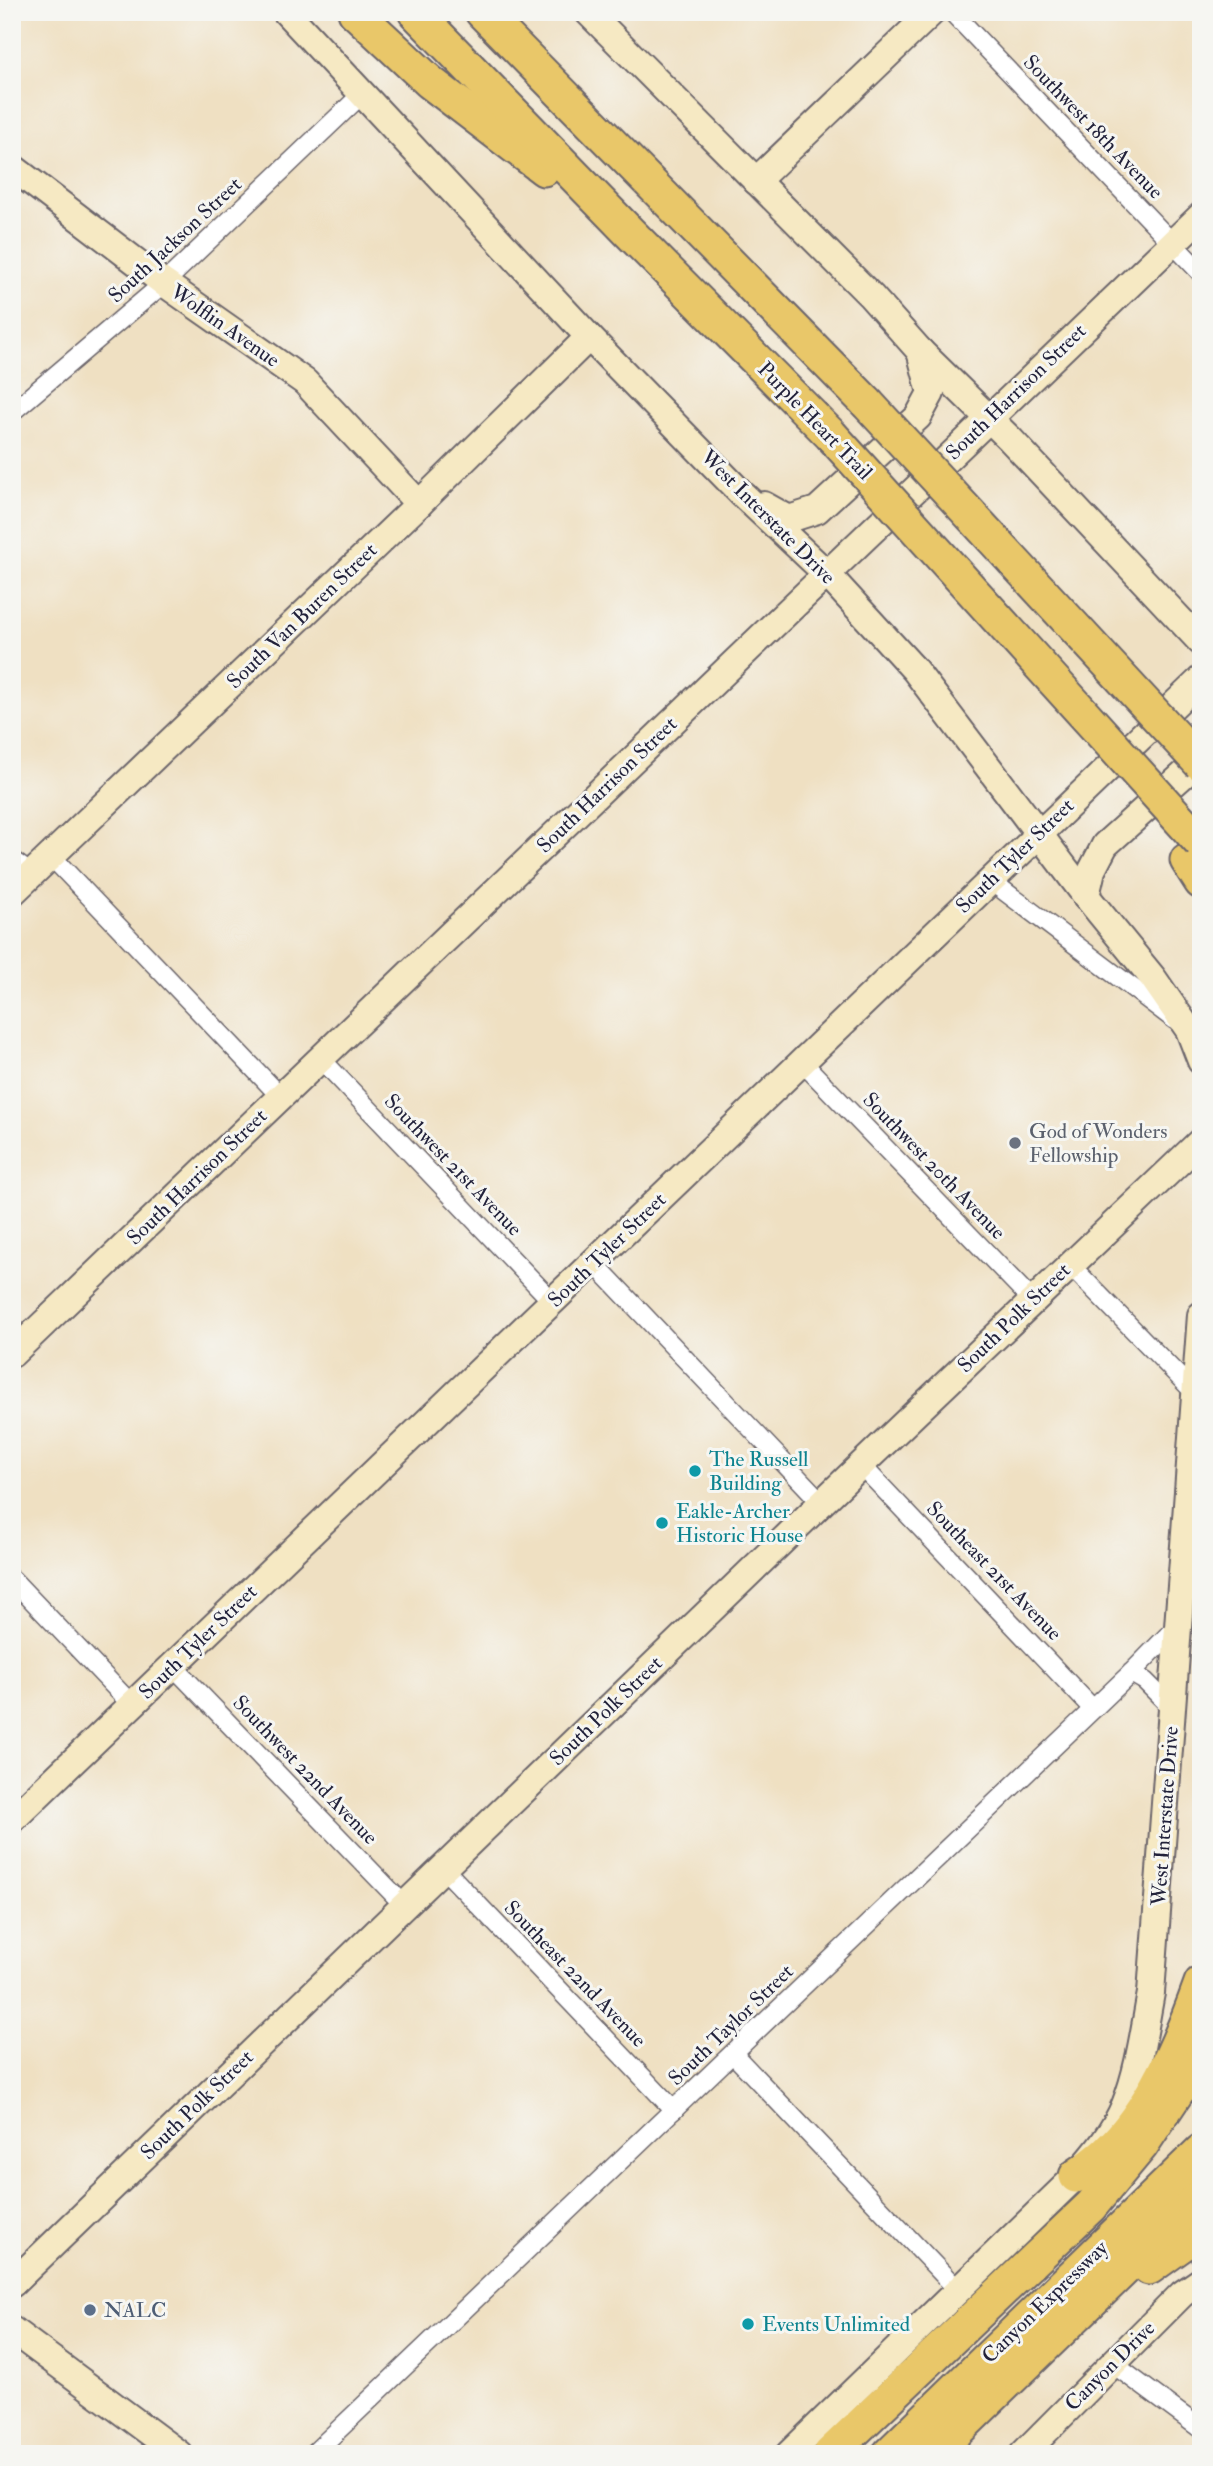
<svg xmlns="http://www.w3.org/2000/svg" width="1213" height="2466" viewBox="0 0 1213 2466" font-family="'IM FELL Double Pica',serif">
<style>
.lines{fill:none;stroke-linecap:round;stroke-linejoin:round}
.street-casing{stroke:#6a646a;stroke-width:21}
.secondary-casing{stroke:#6a646a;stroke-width:30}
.highway-casing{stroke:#6a646a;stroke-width:37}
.street{stroke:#fff;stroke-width:18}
.secondary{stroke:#f6e9c3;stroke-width:26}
.highway{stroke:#e9c769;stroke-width:33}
.highway-bridge-casing{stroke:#6a646a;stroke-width:37;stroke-linecap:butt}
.highway-bridge{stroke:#e9c769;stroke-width:33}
.worship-dot{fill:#6b7280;stroke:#f6f6f2;stroke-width:2.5}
.culture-dot{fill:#0f9aa8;stroke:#f6f6f2;stroke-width:2.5}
.service-dot{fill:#5c6f8a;stroke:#f6f6f2;stroke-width:2.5}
.labels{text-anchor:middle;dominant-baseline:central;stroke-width:6;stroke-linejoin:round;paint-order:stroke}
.street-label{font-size:21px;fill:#22223b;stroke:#f6f6f2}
.worship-label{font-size:21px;fill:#5b616d;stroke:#f6f6f2;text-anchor:start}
.culture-label{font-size:21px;fill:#0d838f;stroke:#f6f6f2;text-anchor:start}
.service-label{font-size:21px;fill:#4e5e75;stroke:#f6f6f2;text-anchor:start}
</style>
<rect width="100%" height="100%" fill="#f6f6f2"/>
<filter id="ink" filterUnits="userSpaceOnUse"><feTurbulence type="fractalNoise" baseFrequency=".0143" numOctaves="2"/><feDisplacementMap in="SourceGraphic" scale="14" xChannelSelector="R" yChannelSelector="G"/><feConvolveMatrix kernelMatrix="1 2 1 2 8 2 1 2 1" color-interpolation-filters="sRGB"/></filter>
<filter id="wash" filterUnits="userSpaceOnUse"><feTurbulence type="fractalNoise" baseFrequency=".00686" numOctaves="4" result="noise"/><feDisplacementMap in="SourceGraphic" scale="28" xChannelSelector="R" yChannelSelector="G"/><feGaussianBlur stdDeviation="1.57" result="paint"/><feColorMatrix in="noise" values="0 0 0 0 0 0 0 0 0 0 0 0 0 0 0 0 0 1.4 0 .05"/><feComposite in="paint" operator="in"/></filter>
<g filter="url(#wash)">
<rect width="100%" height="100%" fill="#efe0c2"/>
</g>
<g filter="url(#ink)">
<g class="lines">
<g class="street-casing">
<g id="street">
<path d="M952,12L1201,273"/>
<path d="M12,412L164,283L362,94"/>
<path d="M51,856L281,1097"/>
<path d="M12,860L31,874"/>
<path d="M991,881L1175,1020"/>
<path d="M321,1059L552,1301"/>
<path d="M803,1063L1033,1301"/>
<path d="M593,1262L822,1503"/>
<path d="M1070,1265L1196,1394"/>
<path d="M861,1465L1093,1709"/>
<path d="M12,1579L132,1705"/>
<path d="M173,1666L404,1905"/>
<path d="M1131,1673L1145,1681L1173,1709"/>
<path d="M443,1868L674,2110"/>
<path d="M733,2054L957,2289"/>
<path d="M1112,2363L1201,2429"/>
<path d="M313,2454L1131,1673L1177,1626"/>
</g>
</g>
<g class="secondary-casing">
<g id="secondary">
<path d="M286,12L589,337L741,493L826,573L914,669L1086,896L1153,978L1189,1030L1201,1061"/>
<path d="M588,12L871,296L919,350L1010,439L1201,642"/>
<path d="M12,167L164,283L305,382L419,504"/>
<path d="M756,181L932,12"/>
<path d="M764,505L789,519L817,510L918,417L931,393L920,351"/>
<path d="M12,893L419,504L589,337"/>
<path d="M1086,896L1092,870L1105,845L1201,759"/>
<path d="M12,1354L1201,216"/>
<path d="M12,1820L1201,679"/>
<path d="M12,2284L861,1465L1201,1141"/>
<path d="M12,2330L179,2454"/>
<path d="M789,2454L1076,2176C1095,2154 1114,2132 1125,2105C1139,2070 1144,2030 1151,1993L1201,1315"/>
<path d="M1023,2454L1182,2294L1201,2281"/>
</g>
</g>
<g class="highway-casing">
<g id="highway">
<path d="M355,12L430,82L544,169"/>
<path d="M415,12L630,233L831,435"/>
<path d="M482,12L867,403"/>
<path d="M1187,860L1201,882"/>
<path d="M1076,2176C1086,2169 1097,2161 1106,2153C1151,2112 1181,2039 1201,1983"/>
<path d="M1149,2268L1201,2231"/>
<path d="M830,2454L1091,2206L1141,2146L1201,2056"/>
<path d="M889,2454L1201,2151"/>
<path d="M933,2454L1201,2195"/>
</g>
</g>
<use href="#street" class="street"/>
<use href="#secondary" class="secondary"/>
<use href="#highway" class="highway"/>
<g class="highway-bridge-casing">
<g id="highway-bridge">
<path d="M867,403L1201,764"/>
<path d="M831,435L1201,843"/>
</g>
</g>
<use href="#highway-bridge" class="highway-bridge"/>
</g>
</g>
<circle class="worship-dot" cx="1015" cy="1143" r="7"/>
<g class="culture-dot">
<circle cx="695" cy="1471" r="7"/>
<circle cx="662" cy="1523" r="7"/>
<circle cx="748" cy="2324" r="7"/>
</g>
<circle class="service-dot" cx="90" cy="2310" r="7"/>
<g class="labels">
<g class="street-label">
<text transform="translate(1093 127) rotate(46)">Southwest 18th Avenue</text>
<text transform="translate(175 240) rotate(-43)">South Jackson Street</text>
<text transform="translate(225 326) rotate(35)">Wolflin Avenue</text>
<text transform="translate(1016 392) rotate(-44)">South Harrison Street</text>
<text transform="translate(815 421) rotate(46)">Purple Heart Trail</text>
<text transform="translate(768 517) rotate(45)">West Interstate Drive</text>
<text transform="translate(302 616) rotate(-44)">South Van Buren Street</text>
<text transform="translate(607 785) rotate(-44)">South Harrison Street</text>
<text transform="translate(1015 856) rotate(-44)">South Tyler Street</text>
<text transform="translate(453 1165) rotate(46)">Southwest 21st Avenue</text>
<text transform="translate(934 1166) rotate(46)">Southwest 20th Avenue</text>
<text transform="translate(197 1177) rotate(-44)">South Harrison Street</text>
<text transform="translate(607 1250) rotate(-44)">South Tyler Street</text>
<text transform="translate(1014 1318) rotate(-44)">South Polk Street</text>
<text transform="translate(994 1571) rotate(46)">Southeast 21st Avenue</text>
<text transform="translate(198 1642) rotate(-44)">South Tyler Street</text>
<text transform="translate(606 1711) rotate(-44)">South Polk Street</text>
<text transform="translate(305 1770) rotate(46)">Southwest 22nd Avenue</text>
<text transform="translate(1165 1816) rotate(-86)">West Interstate Drive</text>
<text transform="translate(575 1974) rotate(46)">Southeast 22nd Avenue</text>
<text transform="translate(731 2025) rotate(-44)">South Taylor Street</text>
<text transform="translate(197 2105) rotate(-44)">South Polk Street</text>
<text transform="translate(1045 2302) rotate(-44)">Canyon Expressway</text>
<text transform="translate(1110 2366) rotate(-45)">Canyon Drive</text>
</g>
<g class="worship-label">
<text x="1029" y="1131">God of Wonders<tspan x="1029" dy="24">Fellowship</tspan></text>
</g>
<g class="culture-label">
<text x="709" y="1459">The Russell<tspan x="709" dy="24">Building</tspan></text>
<text x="676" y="1511">Eakle-Archer<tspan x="676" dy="24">Historic House</tspan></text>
<text x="762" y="2324">Events Unlimited</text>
</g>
<g class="service-label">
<text x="104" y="2310">NALC</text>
</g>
</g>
<rect width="1213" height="2466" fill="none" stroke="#f6f6f2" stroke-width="42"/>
</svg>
